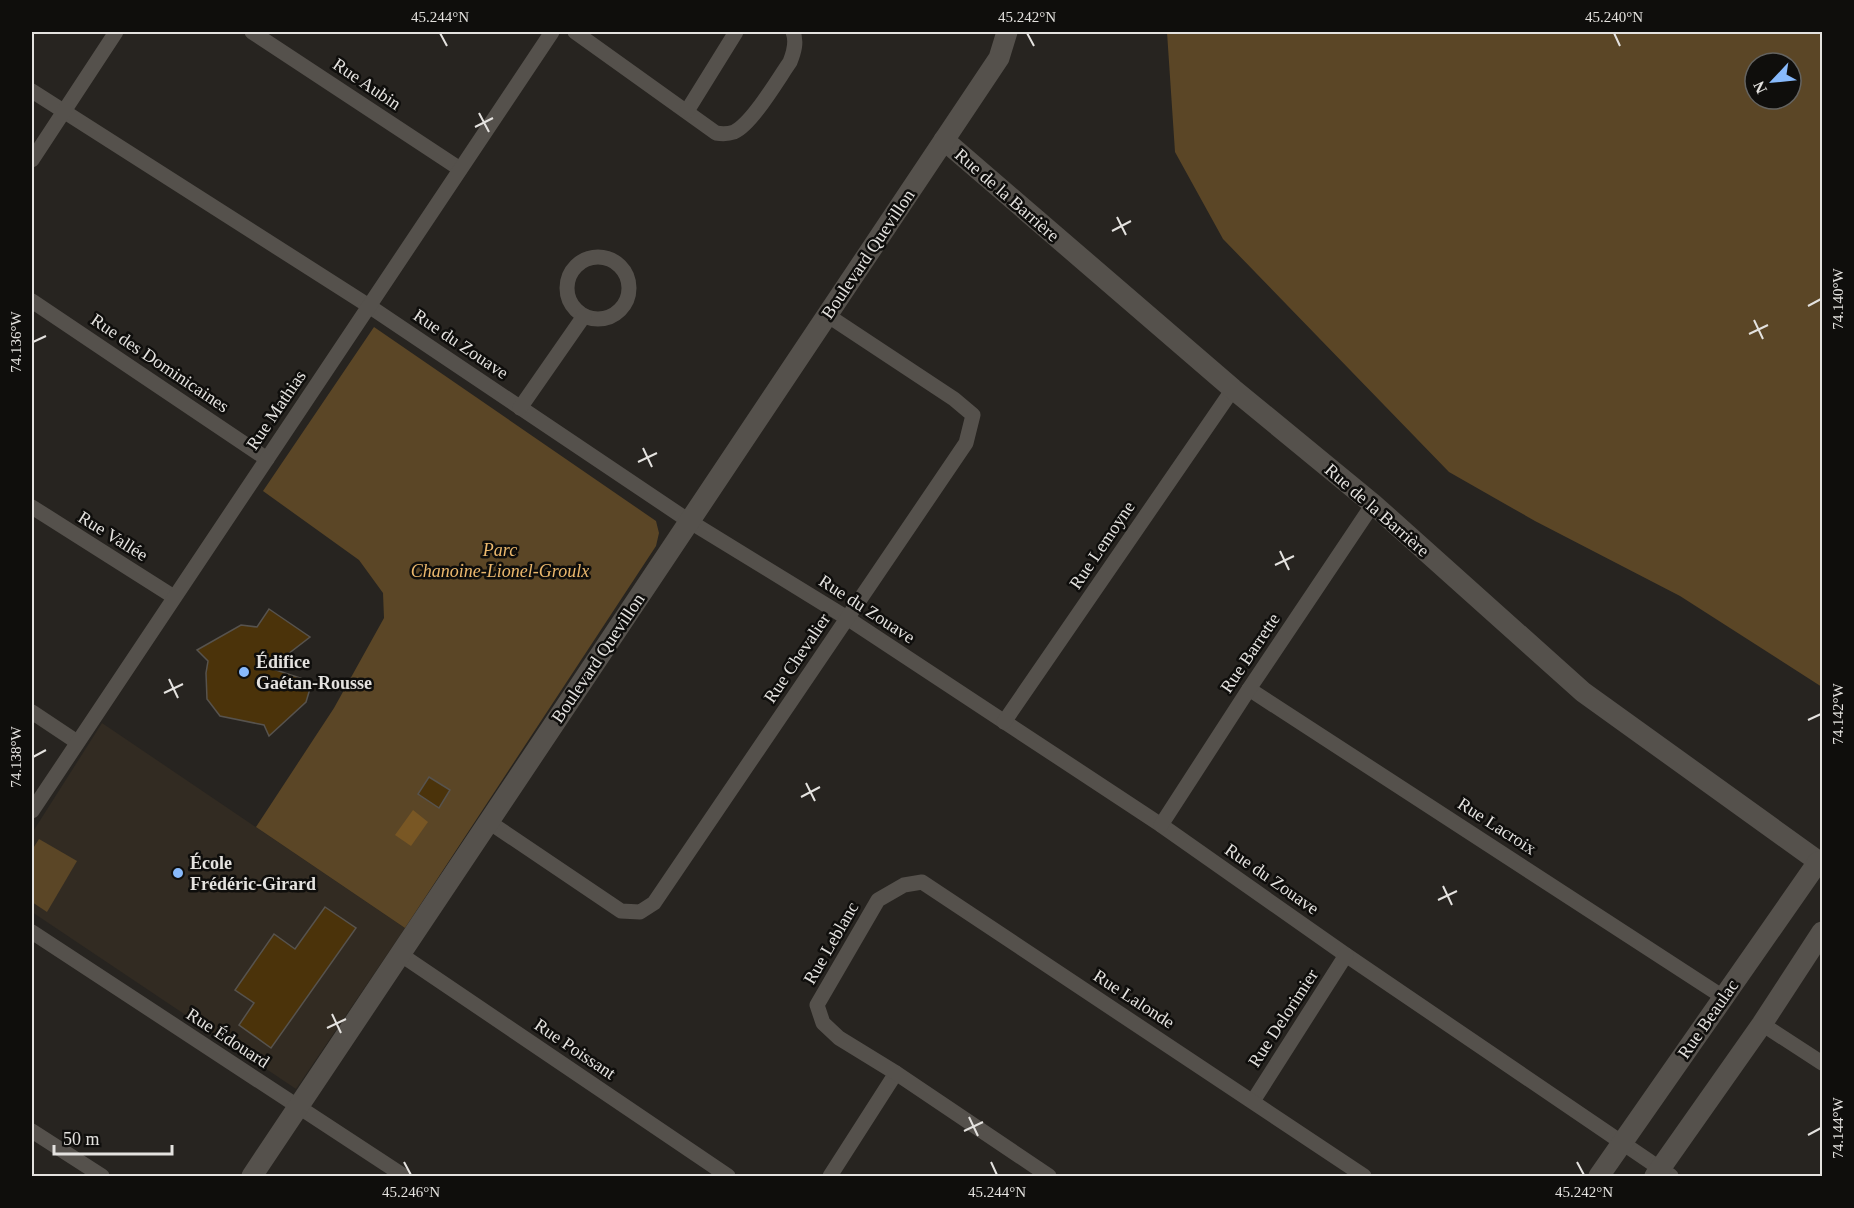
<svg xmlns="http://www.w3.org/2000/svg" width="1854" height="1208" viewBox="0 0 1854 1208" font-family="Georgia,serif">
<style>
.built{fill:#322b22}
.green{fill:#5b4626;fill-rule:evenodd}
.water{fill:#795724}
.building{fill:#4b330a;stroke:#57534e;stroke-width:1.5}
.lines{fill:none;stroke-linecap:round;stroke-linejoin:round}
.street{stroke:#55514c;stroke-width:15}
.secondary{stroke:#55514c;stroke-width:21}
.ticks{fill:none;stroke:#e4e2df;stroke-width:2}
.poi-dot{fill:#88bafc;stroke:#0f0e0c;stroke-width:2}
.labels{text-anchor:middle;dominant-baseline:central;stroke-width:5;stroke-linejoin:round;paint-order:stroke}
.street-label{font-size:18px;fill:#e4e2df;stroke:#0f0e0c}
.park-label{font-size:18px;font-style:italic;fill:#ecb96e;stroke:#0f0e0c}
.poi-label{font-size:18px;font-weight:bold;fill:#e4e2df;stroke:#0f0e0c;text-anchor:start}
.neatline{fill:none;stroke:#e4e2df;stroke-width:2}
.ticks-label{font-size:15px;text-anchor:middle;fill:#e4e2df}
</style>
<rect width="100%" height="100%" fill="#272420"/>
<path class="built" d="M102,723L405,928L296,1089L32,912V833Z"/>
<g class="green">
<path d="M1167,32H1822V687L1680,596L1535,521L1449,472L1223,239L1175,152ZM1755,63H1791V99H1755Z"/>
<path d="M374,327L656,521L659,533L656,546L405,928L256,827L334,708L384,618L383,593L359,560L263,491Z"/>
<path d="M39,839L77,861L47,912L32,902V850Z"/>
</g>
<path class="water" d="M413,810L428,822L411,846L395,835Z"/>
<g class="building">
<path d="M269,609L310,637L270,668L312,682L306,702L269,736L264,725L220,716L207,699L206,673L208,661L197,650L241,625L257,627Z"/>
<path d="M429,777L450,790L439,808L418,794Z"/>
<path d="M325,907L356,928L271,1048L239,1025L254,1003L235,990L274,934L295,949Z"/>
</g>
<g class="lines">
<g class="street">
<path d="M252,32L460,169"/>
<path d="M575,32L716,133C722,134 728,134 734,132C752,124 778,79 790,62C794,52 797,42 793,32"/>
<path d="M32,91L369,306L689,521L847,618L1161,825L1346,955L1671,1176"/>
<path d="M687,111L736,32"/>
<path d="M32,160L116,32"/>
<circle cx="598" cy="288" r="31"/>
<path d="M32,301L267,459"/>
<path d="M520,408L584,316"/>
<path d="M32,507L174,597"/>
<path d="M1249,689L1723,997"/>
<path d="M32,712L77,742"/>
<path d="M1004,722L1233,389"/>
<path d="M32,811L552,32"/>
<path d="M489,822L621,911L640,912L654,903L966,443L973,415L954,399L827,315"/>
<path d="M1161,825L1249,689L1373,504"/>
<path d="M32,932L404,1176"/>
<path d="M400,954L728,1176"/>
<path d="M1762,1024L1822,1063"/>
<path d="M1253,1101L1346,955"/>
<path d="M32,1131L102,1176"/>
<path d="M830,1176L896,1073"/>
<path d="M1049,1176L896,1073L839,1038L823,1023L817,1005L878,900L904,885L922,882L1364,1176"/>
</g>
<g class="secondary">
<path d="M944,140L1233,389L1373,504L1583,692L1822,864"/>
<path d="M252,1176L999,58L1007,32"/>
<path d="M1599,1176L1818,862"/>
<path d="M1655,1176L1762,1024L1822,932"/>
</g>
</g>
<path class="ticks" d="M440,33L447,46M1027,33L1034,46M1614,33L1620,46M479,113L489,132M475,127L493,118M1117,217L1126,235M1112,231L1131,221M1808,306L1821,299M1754,320L1763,339M1749,334L1768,325M33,342L46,336M643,448L652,467M638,462L657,453M1280,551L1289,570M1275,565L1294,556M169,679L178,698M164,693L183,684M1808,720L1821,714M33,757L46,750M806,783L815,801M801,797L820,787M1443,886L1452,905M1438,900L1457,891M332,1014L341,1033M327,1028L346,1019M969,1117L978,1136M964,1131L983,1122M1808,1135L1821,1128M404,1162L411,1175M991,1162L997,1175M1577,1162L1584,1175"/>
<g class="poi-dot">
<circle cx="244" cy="672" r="6"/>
<circle cx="178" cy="873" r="6"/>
</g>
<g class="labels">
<g class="street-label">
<text transform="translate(367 84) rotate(34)">Rue Aubin</text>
<text transform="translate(1007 195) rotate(41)">Rue de la Barrière</text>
<text transform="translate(868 254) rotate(-56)">Boulevard Quevillon</text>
<text transform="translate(461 344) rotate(34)">Rue du Zouave</text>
<text transform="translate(160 363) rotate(34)">Rue des Dominicaines</text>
<text transform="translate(276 410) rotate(-56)">Rue Mathias</text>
<text transform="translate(1377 510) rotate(41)">Rue de la Barrière</text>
<text transform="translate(113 536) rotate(32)">Rue Vallée</text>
<text transform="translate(1102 545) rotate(-56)">Rue Lemoyne</text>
<text transform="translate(867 609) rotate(33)">Rue du Zouave</text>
<text transform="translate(1250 653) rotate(-56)">Rue Barrette</text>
<text transform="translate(598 658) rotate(-56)">Boulevard Quevillon</text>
<text transform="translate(797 658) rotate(-56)">Rue Chevalier</text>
<text transform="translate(1497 826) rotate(33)">Rue Lacroix</text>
<text transform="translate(1272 879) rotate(35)">Rue du Zouave</text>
<text transform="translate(831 943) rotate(-60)">Rue Leblanc</text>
<text transform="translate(1134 999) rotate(33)">Rue Lalonde</text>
<text transform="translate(1283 1018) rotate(-57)">Rue Delorimier</text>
<text transform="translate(1708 1019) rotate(-55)">Rue Beaulac</text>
<text transform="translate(228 1038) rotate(33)">Rue Édouard</text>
<text transform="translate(575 1049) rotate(34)">Rue Poissant</text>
</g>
<g class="park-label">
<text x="500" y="550">Parc<tspan x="500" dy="21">Chanoine-Lionel-Groulx</tspan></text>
</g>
<g class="poi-label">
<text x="256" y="662">Édifice<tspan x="256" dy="21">Gaétan-Rousse</tspan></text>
<text x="190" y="863">École<tspan x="190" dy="21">Frédéric-Girard</tspan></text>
</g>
</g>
<rect width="1854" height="1208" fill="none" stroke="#0f0e0c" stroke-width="66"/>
<g transform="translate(1773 81) rotate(244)"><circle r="28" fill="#0f0e0c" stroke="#646360" stroke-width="1.5"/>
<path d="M0-4.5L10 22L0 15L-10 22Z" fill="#88bafc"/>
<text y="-9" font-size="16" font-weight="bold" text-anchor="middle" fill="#e4e2df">N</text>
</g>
<path d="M54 1145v9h118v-9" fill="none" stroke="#e4e2df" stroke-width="3"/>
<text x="63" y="1145" font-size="18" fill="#e4e2df" stroke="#0f0e0c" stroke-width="4.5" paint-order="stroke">50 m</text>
<rect x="33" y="33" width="1788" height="1142" class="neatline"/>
<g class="ticks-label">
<text x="440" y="22">45.244°N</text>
<text x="1027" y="22">45.242°N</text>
<text x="1614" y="22">45.240°N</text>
<text transform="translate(1838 299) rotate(-90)" y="5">74.140°W</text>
<text transform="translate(16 342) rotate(-90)" y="5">74.136°W</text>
<text transform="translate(1838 714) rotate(-90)" y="5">74.142°W</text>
<text transform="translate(16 757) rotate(-90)" y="5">74.138°W</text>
<text transform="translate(1838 1128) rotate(-90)" y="5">74.144°W</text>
<text x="411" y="1197">45.246°N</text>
<text x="997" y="1197">45.244°N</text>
<text x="1584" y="1197">45.242°N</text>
</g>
</svg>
